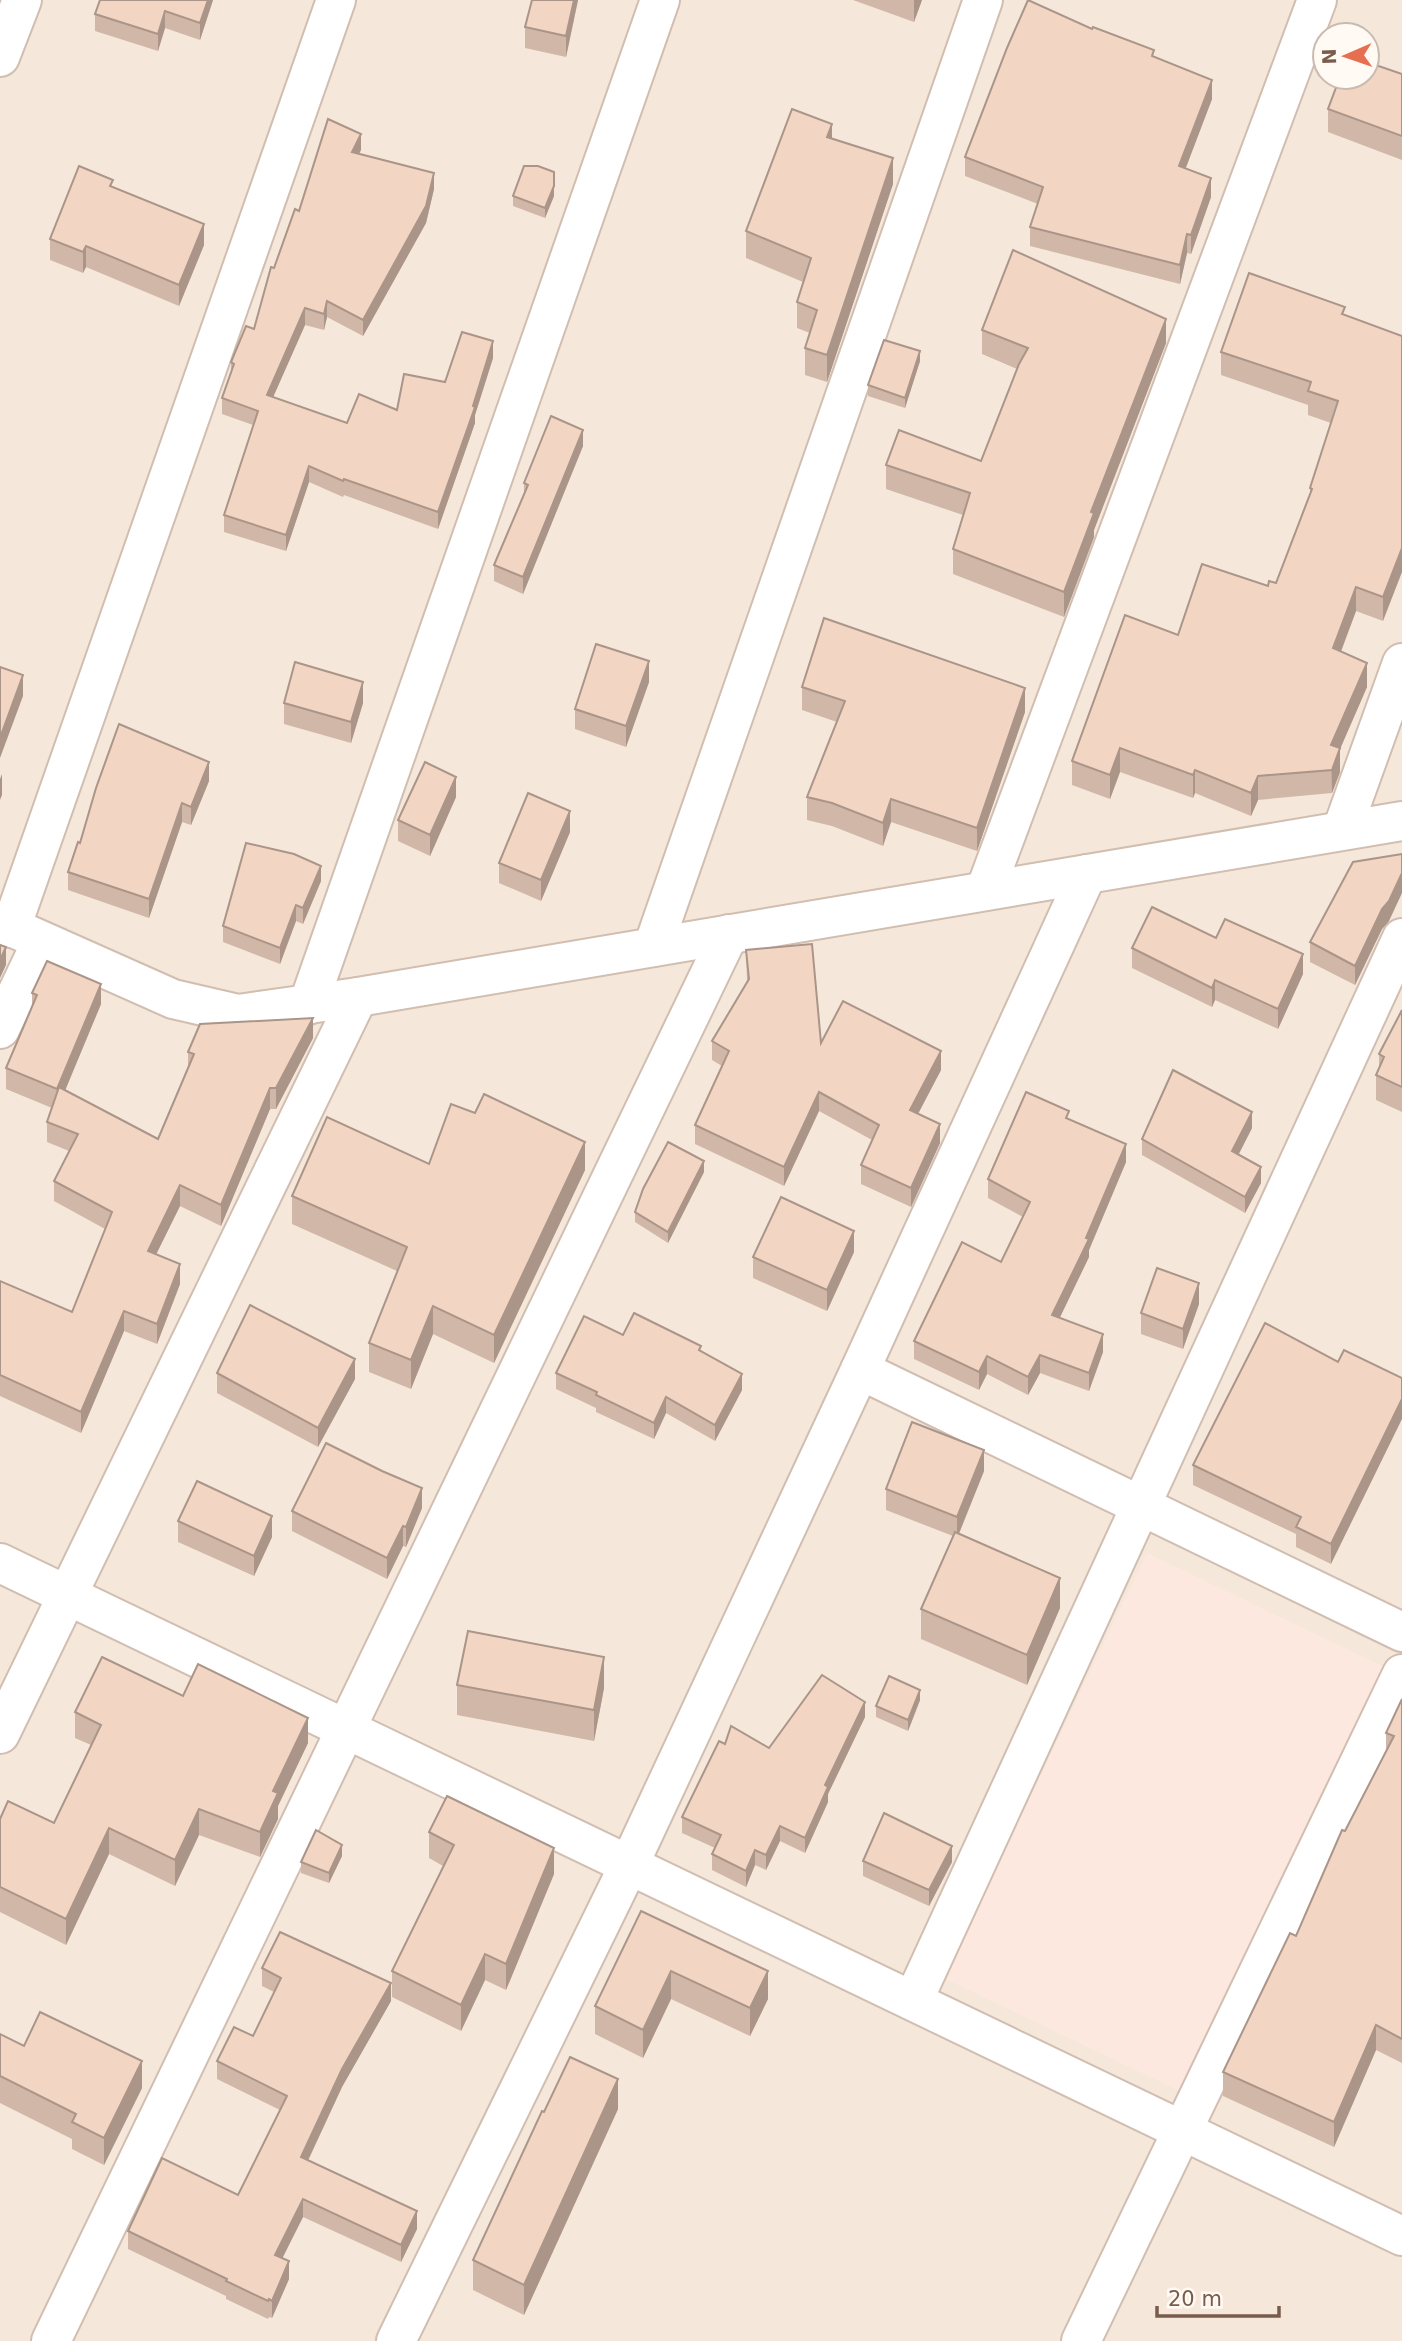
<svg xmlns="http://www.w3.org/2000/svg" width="1402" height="2341" viewBox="0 0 1402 2341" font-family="'DejaVu Sans',sans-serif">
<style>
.residential{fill:#f5e8da;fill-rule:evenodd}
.commercial{fill:#fde8e0}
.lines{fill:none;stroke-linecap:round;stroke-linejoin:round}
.minor-casing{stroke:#d1beb0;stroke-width:42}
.minor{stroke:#fff;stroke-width:38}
.wall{fill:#d1b7a8}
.shaded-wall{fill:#aa9588}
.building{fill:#f3d5c3;stroke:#aa9588;stroke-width:2}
</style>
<rect width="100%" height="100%" fill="#fdf6ec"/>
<path class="residential" d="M0,0H1402V2341H0ZM1325,35H1367V77H1325Z"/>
<path class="commercial" d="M1147,1553L1384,1667L1182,2092L944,1978Z"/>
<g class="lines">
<g class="minor-casing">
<g id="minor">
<path d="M0,57L22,0"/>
<path d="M1342,830L1402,663"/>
<path d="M985,891L1317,0"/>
<path d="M0,922L173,999L238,1014L358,997L1402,821"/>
<path d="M11,928L336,0"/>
<path d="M653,947L983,0"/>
<path d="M308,1005L660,0"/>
<path d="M0,1029L41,943"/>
<path d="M860,1370L1402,1632"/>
<path d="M0,1563L1402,2236"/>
<path d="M0,1734L358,997"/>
<path d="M913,2001L1402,938"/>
<path d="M51,2341L729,934"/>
<path d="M396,2341L629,1865L860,1370L1087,874"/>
<path d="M1081,2341L1402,1674"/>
</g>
</g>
<use href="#minor" class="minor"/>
</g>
<g class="wall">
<path d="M213,0L200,40L165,28L158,51L95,31V14Z"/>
<path d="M578,0L566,57L525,48V27Z"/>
<path d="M853,0H922L914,22Z"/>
<path d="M1154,57L1212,99L1185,169L1211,197L1191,254L1187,253L1180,284L1030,246V227L1038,204L965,176V157Z"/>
<path d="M1402,74V160L1328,132V109Z"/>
<path d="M832,138L893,184L827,382L805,375V348L810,333L797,328V302L803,282L746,258V231Z"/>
<path d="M361,150L359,153L434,189L426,223L363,336L327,317L324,330L305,325L273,397L347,423L397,410L445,382L493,358L475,415V423L438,529L344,495L343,497L309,482L286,551L224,532V515L253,425L222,414V398L231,374V362L254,329L274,268L299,211Z"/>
<path d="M113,187L204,245L179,306L86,267L83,273L50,260V239Z"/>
<path d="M513,196H554L545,218L513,206Z"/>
<path d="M1345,315L1402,336L1383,621L1356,611L1341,652L1367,687L1340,749V772L1332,793L1258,800L1251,816L1195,793L1193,798L1120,772L1110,799L1072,785V761L1178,635L1268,586L1276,583L1310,493V488L1331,423L1308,415V405L1221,375V352Z"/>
<path d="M982,330L1166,343L1094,530V537L1064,617L953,574V549L963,515L886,489V465L981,461L1017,369L982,354Z"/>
<path d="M920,361L905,408L868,396V385Z"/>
<path d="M583,446L523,594L494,581V565L524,495V483Z"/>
<path d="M649,682L626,747L575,729V709Z"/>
<path d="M802,687L1025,712L977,851L891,822L883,846L832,826L807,820V797L837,722L802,710Z"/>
<path d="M284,703H363L351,743L284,724Z"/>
<path d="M209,781L191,825L182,822L149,918L68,890V872L80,843Z"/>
<path d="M456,797L430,856L398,841V820Z"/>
<path d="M570,832L541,901L499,883V863Z"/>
<path d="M321,881L303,924L296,921L280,964L223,942V926Z"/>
<path d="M1389,921L1382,929L1355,985L1310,962V942Z"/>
<path d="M1216,938L1303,974L1278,1029L1215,1000L1212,1007L1132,968V948Z"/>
<path d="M746,950L821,1043L941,1070L918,1114L940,1143L911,1207L861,1184V1165L872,1140L819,1111L784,1186L695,1144V1125L722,1066L712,1060V1041L747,981Z"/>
<path d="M32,993L101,1004L65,1090L158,1139L188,1068V1052L313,1038L276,1109H270L221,1226L180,1206L156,1254L180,1284L157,1344L124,1331L81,1433L0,1396V1281L72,1312L105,1229L54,1201V1181L69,1151L47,1142V1122L52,1108L6,1089V1068L32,1009Z"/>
<path d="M1402,1010V1112L1376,1100V1075L1379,1068V1054Z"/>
<path d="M1069,1119L1126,1162L1089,1250V1257L1059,1318L1103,1352L1089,1391L1040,1373L1028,1395L987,1374L979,1390L914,1359V1341L1001,1262L1023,1217L988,1198V1179Z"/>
<path d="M1252,1128L1239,1154L1261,1183L1245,1213L1142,1155V1139Z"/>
<path d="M429,1164L585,1170L494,1363L433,1334L411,1389L369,1372V1343L397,1271L292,1224V1196Z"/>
<path d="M704,1172L668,1243L635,1222V1212Z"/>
<path d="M854,1252L827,1311L753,1278V1257Z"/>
<path d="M1199,1304L1183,1349L1141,1334V1313Z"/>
<path d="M623,1335L701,1350L742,1390L715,1441L666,1413L654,1439L596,1412V1408L556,1389V1373Z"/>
<path d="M1338,1362L1331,1564L1296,1547V1534L1193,1485V1465Z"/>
<path d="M217,1373L355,1379L318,1447L217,1393Z"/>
<path d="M984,1471L959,1534L1060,1608L1027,1685L921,1639V1609L953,1536L886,1510V1489Z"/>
<path d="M422,1508L406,1547L403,1546L387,1579L292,1531V1511Z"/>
<path d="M178,1521L272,1537L254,1576L178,1542Z"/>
<path d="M457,1685L604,1688L594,1741L457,1715Z"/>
<path d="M183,1696L308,1743L278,1806V1819L260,1857L199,1835L175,1886L109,1854L66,1945L0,1912V1819L54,1823L91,1745L75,1738V1712Z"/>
<path d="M1402,1699V2063L1376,2050L1334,2147L1223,2096V2072L1296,1936L1345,1831L1386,1751V1733Z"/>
<path d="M920,1700L908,1731L876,1717V1706Z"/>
<path d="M865,1717L828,1794V1802L805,1853L780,1841L766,1870L755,1865L746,1887L712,1870V1854L715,1848L682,1833V1817L725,1744L769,1748Z"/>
<path d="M429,1832L554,1874L506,1990L485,1980L461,2031L392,1997V1971L443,1866L429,1858Z"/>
<path d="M342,1856L329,1883L301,1873V1862Z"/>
<path d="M863,1861L952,1862L929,1906L863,1876Z"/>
<path d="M641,1911L768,1999L750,2036L671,1999L643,2058L595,2034V2006Z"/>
<path d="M262,1968L391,2001L342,2087L308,2161L417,2229L401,2262L303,2217L282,2258L289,2279L272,2318L269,2317L268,2319L226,2299V2296L128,2249V2231L238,2195L280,2110L217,2079V2061L253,2036L274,1992L262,1986Z"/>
<path d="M0,2034L24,2046L142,2088L104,2165L72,2149V2139L0,2103Z"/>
<path d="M618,2109L524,2315L473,2290V2260L544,2112Z"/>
</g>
<g class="shaded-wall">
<path d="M208,0H213L200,40V23Z"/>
<path d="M574,0H578L566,57V36Z"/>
<path d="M914,0H922L914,22Z"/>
<path d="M165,11V28L158,51V34Z"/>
<path d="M1212,80V99L1179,186V166Z"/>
<path d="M832,124V151L827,137Z"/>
<path d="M361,134V150L352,168V152Z"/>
<path d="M893,158V184L827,382V355Z"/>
<path d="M434,173V189L426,223L363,336V320Z"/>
<path d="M1211,178V197L1191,254V235Z"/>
<path d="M554,186V196L545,218V208Z"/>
<path d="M204,224V245L179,306V285Z"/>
<path d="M1187,234V253L1180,284V265Z"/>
<path d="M86,246V267L83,273V252Z"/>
<path d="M327,301V317L324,330V314Z"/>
<path d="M305,308V325L267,411V395Z"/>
<path d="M1166,319V343L1094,530V537L1064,617V592L1091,512Z"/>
<path d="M493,341V358L475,415V423L438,529V512Z"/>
<path d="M920,351V361L905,408V398Z"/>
<path d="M583,430V446L523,594V577Z"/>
<path d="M309,466V482L286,551V535Z"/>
<path d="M1402,548V572L1383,621V597Z"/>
<path d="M1356,587V611L1333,672V648Z"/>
<path d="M649,661V682L626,747V726Z"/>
<path d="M1367,663V687L1340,749V772L1332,793L1331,745Z"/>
<path d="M23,675V696L0,758V738Z"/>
<path d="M363,682V703L351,743V722Z"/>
<path d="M1025,688V712L977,851V828Z"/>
<path d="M1120,748V772L1110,799V775Z"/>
<path d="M209,762V781L191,825V807Z"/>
<path d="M1195,770V793L1193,798V775Z"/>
<path d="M2,774V795L0,800V779Z"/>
<path d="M1258,776V800L1251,816V793Z"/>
<path d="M456,777V797L430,856V835Z"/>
<path d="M891,799V822L883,846V823Z"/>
<path d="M182,803V822L149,918V899Z"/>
<path d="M570,811V832L541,901V880Z"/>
<path d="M321,866V881L303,924V908Z"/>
<path d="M1402,873V893L1389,921L1382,929L1355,985V966L1382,909Z"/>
<path d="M296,905V921L280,964V948Z"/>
<path d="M6,947V965L0,978V960Z"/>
<path d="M1303,954V974L1278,1029V1009Z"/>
<path d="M1215,980V1000L1212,1007V988Z"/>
<path d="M101,984V1004L57,1110V1089Z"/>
<path d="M313,1018V1038L276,1109V1088Z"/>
<path d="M941,1051V1070L910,1129V1110Z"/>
<path d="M270,1088V1109L221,1226V1205Z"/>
<path d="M819,1092V1111L784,1186V1167Z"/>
<path d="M1252,1112V1128L1232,1167V1151Z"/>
<path d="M940,1124V1143L911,1207V1188Z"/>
<path d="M585,1142V1170L494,1363V1335Z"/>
<path d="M1126,1144V1162L1089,1250V1257L1052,1334V1315Z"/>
<path d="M704,1161V1172L668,1243V1232Z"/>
<path d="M1261,1167V1183L1245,1213V1197Z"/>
<path d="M180,1185V1206L148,1271V1251Z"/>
<path d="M854,1231V1252L827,1311V1290Z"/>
<path d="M180,1264V1284L157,1344V1324Z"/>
<path d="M1199,1283V1304L1183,1349V1329Z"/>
<path d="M433,1306V1334L411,1389V1360Z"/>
<path d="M124,1311V1331L81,1433V1412Z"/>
<path d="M1103,1334V1352L1089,1391V1373Z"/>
<path d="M1040,1355V1373L1028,1395V1377Z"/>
<path d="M987,1356V1374L979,1390V1372Z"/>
<path d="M355,1359V1379L318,1447V1428Z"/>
<path d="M742,1374V1390L715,1441V1425Z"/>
<path d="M666,1397V1413L654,1439V1423Z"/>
<path d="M1402,1399V1419L1331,1564V1544Z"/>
<path d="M984,1450V1471L957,1538V1517Z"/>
<path d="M422,1488V1508L406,1547V1527Z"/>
<path d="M272,1516V1537L254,1576V1556Z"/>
<path d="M403,1526V1546L387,1579V1558Z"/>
<path d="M1060,1578V1608L1027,1685V1655Z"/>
<path d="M604,1657V1688L594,1741V1710Z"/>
<path d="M920,1690V1700L908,1731V1720Z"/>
<path d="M865,1702V1717L828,1794V1802L805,1853V1838L825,1785Z"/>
<path d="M308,1718V1743L278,1806V1819L260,1857V1832L273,1791Z"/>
<path d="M199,1809V1835L175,1886V1860Z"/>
<path d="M780,1826V1841L766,1870V1855Z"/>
<path d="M109,1828V1854L66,1945V1919Z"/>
<path d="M342,1845V1856L329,1883V1873Z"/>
<path d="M952,1846V1862L929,1906V1890Z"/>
<path d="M554,1848V1874L506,1990V1964Z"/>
<path d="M755,1850V1865L746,1887V1871Z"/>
<path d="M485,1954V1980L461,2031V2005Z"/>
<path d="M671,1971V1999L643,2058V2030Z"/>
<path d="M768,1971V1999L750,2036V2008Z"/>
<path d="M391,1983V2001L342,2087L301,2175V2157L342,2069Z"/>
<path d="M1376,2025V2050L1334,2147V2122Z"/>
<path d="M142,2061V2088L104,2165V2138Z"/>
<path d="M618,2079V2109L524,2315V2285Z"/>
<path d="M303,2199V2217L275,2273V2255Z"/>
<path d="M417,2211V2229L401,2262V2245Z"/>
<path d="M289,2261V2279L272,2318V2301Z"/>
</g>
<g class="building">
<path d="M100,0H208L200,23L165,11L158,34L95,14Z"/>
<path d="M532,0H574L566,36L525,27Z"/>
<path d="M1028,0L1092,29L1093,27L1154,50L1152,56L1212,80L1179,166L1211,178L1191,235L1187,234L1180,265L1030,227L1043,187L965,157L1007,48Z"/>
<path d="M1367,62L1402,74V136L1328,109L1340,77H1367Z"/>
<path d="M792,109L832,124L827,137L893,158L827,355L805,348L817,310L797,302L811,258L746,231Z"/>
<path d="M328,119L361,134L352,152L434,173L426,206L363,320L327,301L324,314L305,308L267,395L347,423L359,394L397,410L404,374L445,382L462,332L493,341L473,406L475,407L438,512L344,479L343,481L309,466L286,535L224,515L258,411L222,398L234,364L231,362L246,326L254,329L271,267L274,268L295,209L299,211Z"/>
<path d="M79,166L113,180L110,186L204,224L179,285L86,246L83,252L50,239Z"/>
<path d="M524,166H538L554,172V186L545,208L513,196Z"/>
<path d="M1013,250L1166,319L1091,512L1094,513L1064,592L953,549L970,493L886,465L899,430L981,461L1019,364L1028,348L982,330Z"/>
<path d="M1249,273L1345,307L1342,314L1402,336V548L1383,597L1356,587L1333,648L1367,663L1331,745L1340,748L1332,770L1258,776L1251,793L1195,770L1193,775L1120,748L1110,775L1072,761L1125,615L1178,635L1202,564L1268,586L1269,581L1276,583L1312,489L1310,488L1338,401L1308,391L1311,382L1221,352Z"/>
<path d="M884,340L920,351L905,398L868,385Z"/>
<path d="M551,416L583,430L523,577L494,565L528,485L524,483Z"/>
<path d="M824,618L1025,688L977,828L891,799L883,823L832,803L807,797L845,701L802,687Z"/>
<path d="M596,644L649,661L626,726L575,709Z"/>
<path d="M295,662L363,682L351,722L284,703Z"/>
<path d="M0,667L23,675L0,738Z"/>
<path d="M119,724L209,762L191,807L182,803L149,899L68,872L78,842L80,843L96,788Z"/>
<path d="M425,762L456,777L430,835L398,820Z"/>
<path d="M528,793L570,811L541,880L499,863Z"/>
<path d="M246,843L294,854L321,866L303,908L296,905L280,948L223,926Z"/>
<path d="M1402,854V873L1389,901L1382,909L1355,966L1310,942L1353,862Z"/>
<path d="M1152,907L1216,938L1225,919L1303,954L1278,1009L1215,980L1212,988L1132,948Z"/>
<path d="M812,944L821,1043L843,1001L941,1051L910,1110L940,1124L911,1188L861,1165L879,1125L819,1092L784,1167L695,1125L729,1051L712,1041L749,979L746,950Z"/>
<path d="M0,945L6,947L0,960Z"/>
<path d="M47,961L101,984L57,1089L6,1068L37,995L32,993Z"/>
<path d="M1402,1010V1087L1376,1075L1384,1057L1379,1054Z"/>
<path d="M313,1018L276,1088H270L221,1205L180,1185L148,1251L180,1264L157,1324L124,1311L81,1412L0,1375V1281L72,1312L112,1212L54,1181L78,1134L47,1122L59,1087L158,1139L194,1054L188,1052L200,1024Z"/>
<path d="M1173,1070L1252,1112L1232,1151L1261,1167L1245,1197L1142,1139Z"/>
<path d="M1026,1092L1069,1111L1066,1118L1126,1144L1086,1238L1089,1239L1052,1315L1103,1334L1089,1373L1040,1355L1028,1377L987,1356L979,1372L914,1341L962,1242L1001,1262L1030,1202L988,1179Z"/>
<path d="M484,1094L585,1142L494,1335L433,1306L411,1360L369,1343L407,1247L292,1196L327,1117L429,1164L451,1104L475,1113Z"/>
<path d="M668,1142L704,1161L668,1232L635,1212L643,1189Z"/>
<path d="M781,1197L854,1231L827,1290L753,1257Z"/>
<path d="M1157,1268L1199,1283L1183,1329L1141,1313Z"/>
<path d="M250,1305L355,1359L318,1428L217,1373Z"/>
<path d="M634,1313L701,1346L699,1350L742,1374L715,1425L666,1397L654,1423L596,1395L597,1392L556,1373L584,1316L623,1335Z"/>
<path d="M1265,1323L1338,1362L1344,1350L1402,1378V1399L1331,1544L1296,1527L1301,1517L1193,1465Z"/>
<path d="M912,1422L984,1450L957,1517L886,1489Z"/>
<path d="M326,1443L382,1471L422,1488L406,1527L403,1526L387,1558L292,1511Z"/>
<path d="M197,1481L272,1516L254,1556L178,1521Z"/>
<path d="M955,1532L1060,1578L1027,1655L921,1609Z"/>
<path d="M468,1631L604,1657L594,1710L457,1685Z"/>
<path d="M102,1657L183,1696L198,1664L308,1718L273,1791L278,1793L260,1832L199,1809L175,1860L109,1828L66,1919L0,1887V1819L8,1801L54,1823L101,1725L75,1712Z"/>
<path d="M822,1675L865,1702L825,1785L828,1787L805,1838L780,1826L766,1855L755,1850L746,1871L712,1854L721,1835L682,1817L719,1741L725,1744L731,1726L769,1748Z"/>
<path d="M889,1676L920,1690L908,1720L876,1706Z"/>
<path d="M1402,1699V2039L1376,2025L1334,2122L1223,2072L1290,1933L1296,1936L1342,1830L1345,1831L1394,1736L1386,1733Z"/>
<path d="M447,1796L554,1848L506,1964L485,1954L461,2005L392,1971L454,1845L429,1832Z"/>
<path d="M884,1813L952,1846L929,1890L863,1861Z"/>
<path d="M316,1830L342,1845L329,1873L301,1862Z"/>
<path d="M641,1911L768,1971L750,2008L671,1971L643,2030L595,2006Z"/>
<path d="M280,1932L391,1983L342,2069L301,2157L417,2211L401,2245L303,2199L275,2255L289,2261L272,2301L269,2299L268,2301L226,2281L227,2279L128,2231L162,2158L238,2195L287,2096L217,2061L234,2027L253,2036L281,1978L262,1968Z"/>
<path d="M40,2012L142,2061L104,2138L72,2122L76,2114L0,2076V2034L24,2046Z"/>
<path d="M570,2057L618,2079L524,2285L473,2260L542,2111L544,2112Z"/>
</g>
<g transform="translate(1346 56) rotate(268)"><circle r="33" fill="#fffaf3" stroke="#cabbb1" stroke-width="2"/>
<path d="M0-5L12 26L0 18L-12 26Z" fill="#e76f51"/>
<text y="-10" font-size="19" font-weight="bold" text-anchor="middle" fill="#7a5c4d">N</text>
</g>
<path d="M1157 2306v10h122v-10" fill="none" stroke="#7a5c4d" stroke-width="3.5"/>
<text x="1168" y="2306" font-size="21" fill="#7a5c4d" stroke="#fffaf3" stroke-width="5" paint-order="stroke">20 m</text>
</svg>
